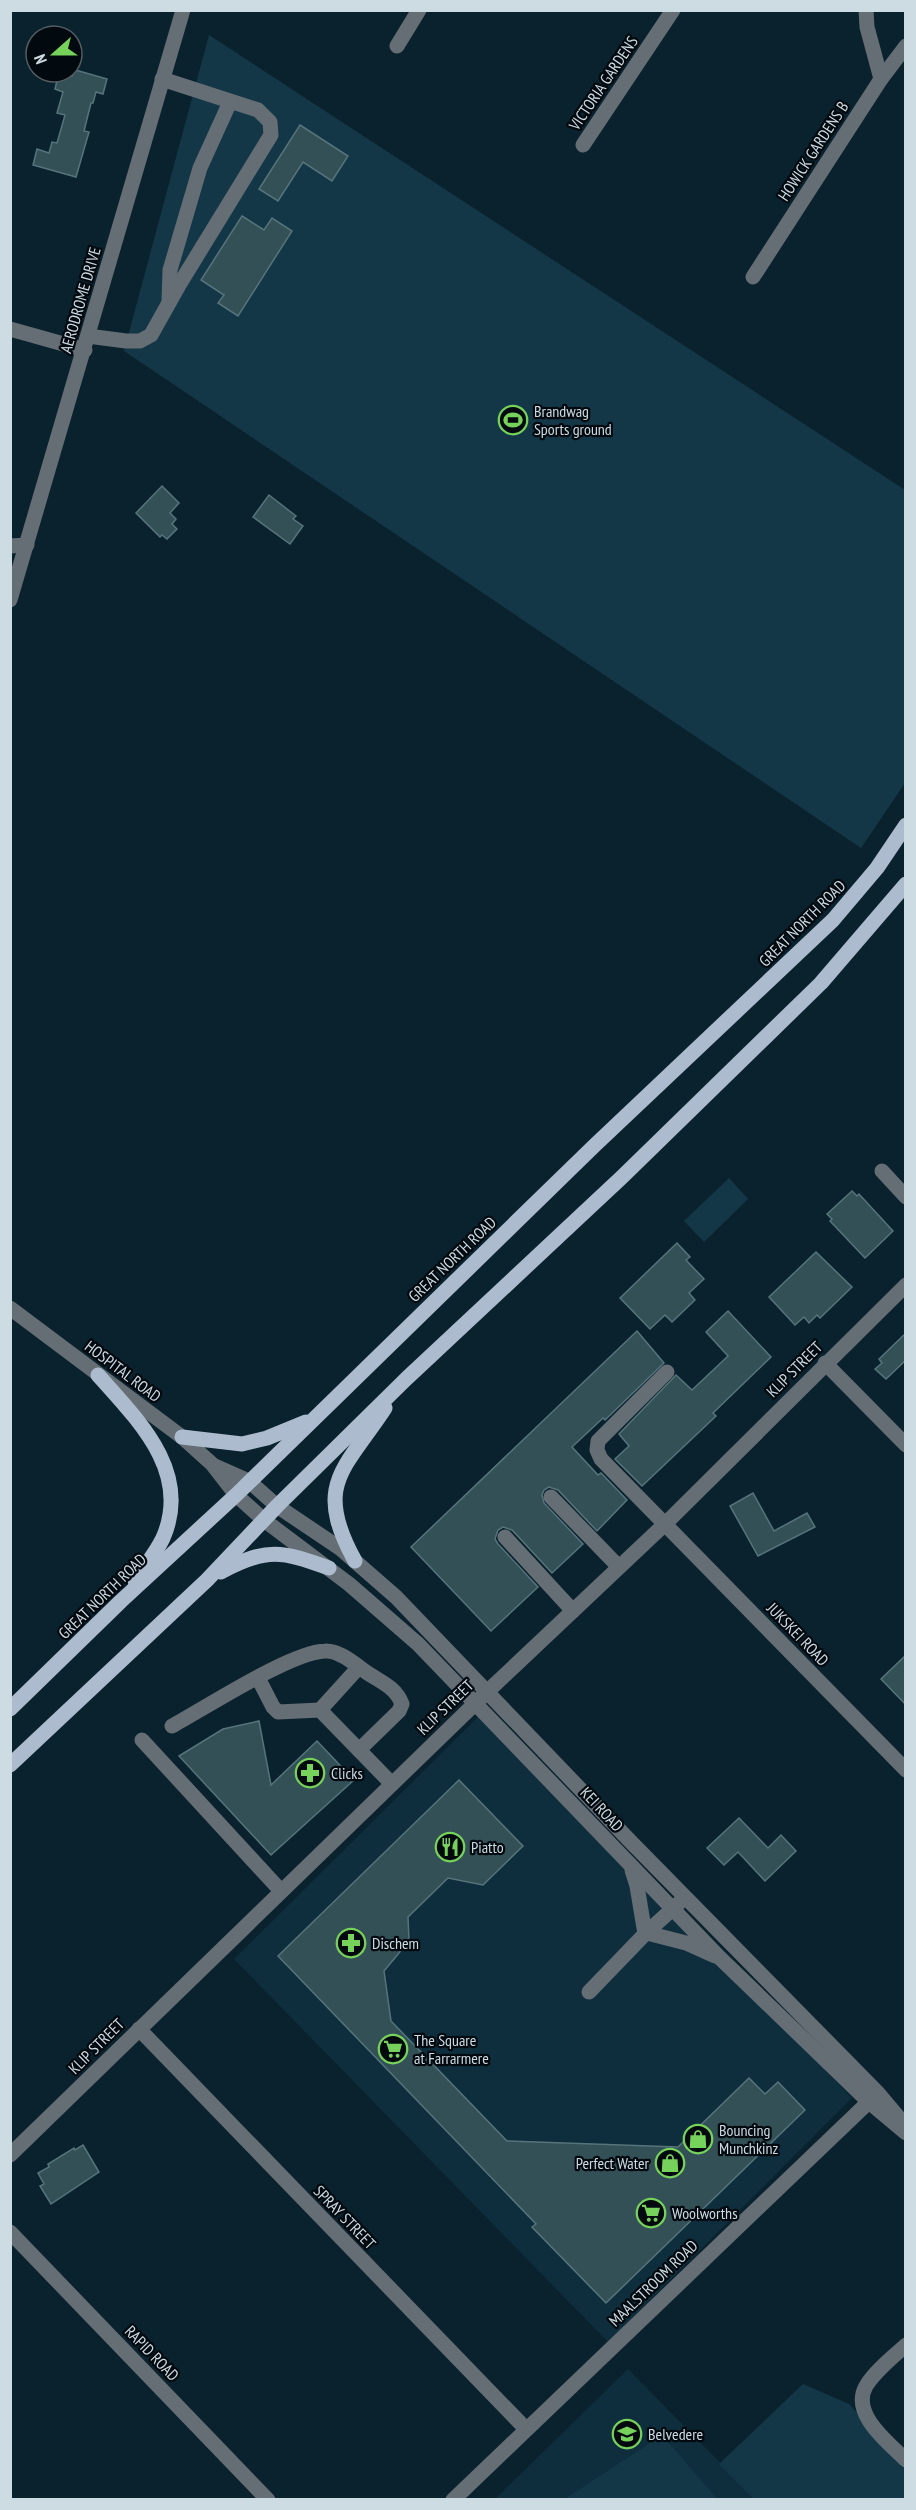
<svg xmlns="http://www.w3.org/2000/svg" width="916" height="2510" viewBox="0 0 916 2510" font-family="'PT Sans Narrow',sans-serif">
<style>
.built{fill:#0e2e3d}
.green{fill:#143748}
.building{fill:#335056;stroke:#56747b;stroke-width:1.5}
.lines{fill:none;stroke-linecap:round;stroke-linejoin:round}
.minor{stroke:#656d75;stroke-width:15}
.major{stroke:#acbcce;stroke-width:15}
.labels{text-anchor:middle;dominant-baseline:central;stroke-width:4.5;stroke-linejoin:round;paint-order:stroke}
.street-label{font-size:16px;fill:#cddbe2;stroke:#030a0f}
.poi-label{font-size:16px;fill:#cddbe2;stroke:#030a0f;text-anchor:start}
</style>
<rect width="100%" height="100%" fill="#0a222d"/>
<g class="built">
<path d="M482,1713L852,2098L608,2342L234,1959Z"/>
<path d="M628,2369L756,2499L494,2500Z"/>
</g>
<g class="green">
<path d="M209,35L905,490V783L861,848L124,351Z"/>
<path d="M729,1178L748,1199L704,1242L684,1221Z"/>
<path d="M803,2384L849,2404L905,2464V2499H754L719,2464Z"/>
<path d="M662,2435L717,2499H565Z"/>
</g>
<g class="building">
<path d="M72,69L107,79L103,94L96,92L93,103H91L84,131L89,132L76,177L33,165L37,149L49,153L52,142L57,143L65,115L57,113L63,92L55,89L59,72L72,76Z"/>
<path d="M300,125L348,156L332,181L303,162L278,201L259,189Z"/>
<path d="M242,216L264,230L272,218L292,231L238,316L218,303L224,295L201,280Z"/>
<path d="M162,486L179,503L170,513L176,519L172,524L177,529L167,539L162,535L160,537L136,513Z"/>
<path d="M269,495L296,516L293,519L303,526L290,544L253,517Z"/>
<path d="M852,1191L857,1196L859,1194L893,1231L865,1258L830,1221L832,1219L827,1214Z"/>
<path d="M677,1243L690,1257L686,1260L704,1279L689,1293L695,1300L672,1322L665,1315L650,1329L620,1298Z"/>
<path d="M816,1252L852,1287L820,1318L817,1315L809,1323L804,1317L795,1325L769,1297Z"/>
<path d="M728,1311L771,1357L713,1413L716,1416L642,1486L615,1459L629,1446L619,1434L676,1375L692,1390L728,1356L706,1332Z"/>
<path d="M637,1331L664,1363L605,1420L603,1418L572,1447L598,1475L601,1473L627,1500L597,1531L558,1490L549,1487L544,1490L542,1495L544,1503L583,1544L552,1573L512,1530L503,1527L498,1530L495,1539L498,1544L538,1587L491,1631L411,1547Z"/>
<path d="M906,1333V1360L886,1379L875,1369L882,1363L879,1359Z"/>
<path d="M753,1493L774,1531L807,1513L815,1527L758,1556L730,1506Z"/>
<path d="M906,1655V1705L881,1679Z"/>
<path d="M259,1721L271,1785L317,1741L354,1780L271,1855L179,1756L223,1729Z"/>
<path d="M459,1780L523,1846L483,1885L448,1878L408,1917L409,1941L384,1971L391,2021L507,2141L678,2147L749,2078L765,2094L778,2082L805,2110L606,2303L532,2227L536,2224L278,1956Z"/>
<path d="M739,1818L768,1848L781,1835L796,1851L765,1881L738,1852L724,1865L707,1848Z"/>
<path d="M83,2145L99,2172L51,2204L40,2186L44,2184L38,2173L49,2167L48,2164L74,2148L75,2150Z"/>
</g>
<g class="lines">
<g class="minor">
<path d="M866,10L867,27L881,79"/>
<path d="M397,46L419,10"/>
<path d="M583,145L673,10"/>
<path d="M753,277L881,79L906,46"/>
<path d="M169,301L170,270L200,168L230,102"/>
<path d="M10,329L85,350"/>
<path d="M88,336L126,341H140L151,335L179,285L271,135L270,122L258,110L162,79"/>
<path d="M10,546L27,545"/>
<path d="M10,600L183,10"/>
<path d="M882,1171L906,1197"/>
<path d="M10,1308L182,1437L212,1464L236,1495L264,1520L349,1584L418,1644L720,1958L869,2102L906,2133"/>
<path d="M825,1363L906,1445"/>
<path d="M667,1372L598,1441L597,1450L601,1459L906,1770"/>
<path d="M215,1466L249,1481L277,1506L341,1549L396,1597L631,1842L878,2093L900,2119"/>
<path d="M551,1497L619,1567"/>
<path d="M505,1537L573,1611"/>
<path d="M258,1678L273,1707L278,1712L320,1710L392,1784"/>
<path d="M320,1710L359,1667"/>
<path d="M172,1726C205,1708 291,1652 325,1651C340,1650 357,1666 369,1674C383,1683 396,1688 402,1704L399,1711L359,1750"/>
<path d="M142,1740L281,1891"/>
<path d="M632,1870L637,1886L645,1934"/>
<path d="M647,1933L686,1943L715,1956"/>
<path d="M589,1992L645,1934L679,1903"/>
<path d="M139,2029L526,2429"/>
<path d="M10,2155L488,1691L666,1523L906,1285"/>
<path d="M10,2232L268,2500"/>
<path d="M906,2345C893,2357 875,2371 866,2386C850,2414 889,2443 906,2460"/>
<path d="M453,2500L876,2095"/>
</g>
<g class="major">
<path d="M98,1375C138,1420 192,1472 163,1538C156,1553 144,1567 135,1581"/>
<path d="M182,1437L242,1444L267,1438L306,1422"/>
<path d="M355,1561C313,1485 344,1470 385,1408"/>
<path d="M221,1572C267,1547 282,1551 329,1568"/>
<path d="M10,1709L121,1601L236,1495L594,1146L833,920L877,868L906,825"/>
<path d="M10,1765L207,1580L277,1506L406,1379L622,1177L821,983L906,884"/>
</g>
</g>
<defs>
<g id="stadium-ring" transform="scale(1.5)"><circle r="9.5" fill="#030a0f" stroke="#76d25a" stroke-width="1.5"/><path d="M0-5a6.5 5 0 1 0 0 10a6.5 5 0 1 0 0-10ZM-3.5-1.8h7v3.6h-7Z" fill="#76d25a"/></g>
<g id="pharmacy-ring" transform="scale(1.5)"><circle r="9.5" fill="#030a0f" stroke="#76d25a" stroke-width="1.5"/><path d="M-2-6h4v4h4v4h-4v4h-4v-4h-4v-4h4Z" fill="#76d25a"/></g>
<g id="restaurant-ring" transform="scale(1.5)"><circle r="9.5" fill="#030a0f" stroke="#76d25a" stroke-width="1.5"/><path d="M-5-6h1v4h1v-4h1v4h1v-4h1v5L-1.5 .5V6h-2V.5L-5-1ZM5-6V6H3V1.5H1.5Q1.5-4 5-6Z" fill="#76d25a"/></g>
<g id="supermarket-ring" transform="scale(1.5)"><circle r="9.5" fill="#030a0f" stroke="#76d25a" stroke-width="1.5"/><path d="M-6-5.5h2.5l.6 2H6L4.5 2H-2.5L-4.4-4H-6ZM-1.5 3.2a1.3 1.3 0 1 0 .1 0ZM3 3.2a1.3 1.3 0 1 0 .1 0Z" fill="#76d25a"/></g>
<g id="shop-ring" transform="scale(1.5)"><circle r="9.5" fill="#030a0f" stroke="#76d25a" stroke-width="1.5"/><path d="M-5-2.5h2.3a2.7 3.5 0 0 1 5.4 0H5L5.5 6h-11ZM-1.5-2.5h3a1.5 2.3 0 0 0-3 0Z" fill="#76d25a"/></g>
<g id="school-ring" transform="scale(1.5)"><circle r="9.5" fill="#030a0f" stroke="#76d25a" stroke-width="1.5"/><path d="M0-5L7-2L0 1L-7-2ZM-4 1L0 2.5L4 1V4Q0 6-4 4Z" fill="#76d25a"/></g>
</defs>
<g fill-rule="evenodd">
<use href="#stadium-ring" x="513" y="420"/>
<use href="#pharmacy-ring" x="310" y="1773"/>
<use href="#restaurant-ring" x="450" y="1847"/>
<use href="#pharmacy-ring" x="351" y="1943"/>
<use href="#supermarket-ring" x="393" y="2049"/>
<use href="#shop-ring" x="698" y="2139"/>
<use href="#shop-ring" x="670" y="2163"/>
<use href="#supermarket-ring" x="651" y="2213"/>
<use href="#school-ring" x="627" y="2434"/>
</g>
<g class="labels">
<g class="street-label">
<text transform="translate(603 83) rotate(-56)">VICTORIA GARDENS</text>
<text transform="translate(813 151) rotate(-57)">HOWICK GARDENS B</text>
<text transform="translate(80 300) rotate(-74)">AERODROME DRIVE</text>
<text transform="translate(802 923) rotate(-45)">GREAT NORTH ROAD</text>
<text transform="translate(452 1259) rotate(-44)">GREAT NORTH ROAD</text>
<text transform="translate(794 1369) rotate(-45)">KLIP STREET</text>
<text transform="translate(123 1371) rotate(37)">HOSPITAL ROAD</text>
<text transform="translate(102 1596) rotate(-44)">GREAT NORTH ROAD</text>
<text transform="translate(798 1634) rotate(46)">JUKSKEI ROAD</text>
<text transform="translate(445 1707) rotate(-44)">KLIP STREET</text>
<text transform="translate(602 1809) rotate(47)">KEI ROAD</text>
<text transform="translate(96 2046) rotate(-45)">KLIP STREET</text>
<text transform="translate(345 2217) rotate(46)">SPRAY STREET</text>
<text transform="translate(653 2283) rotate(-44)">MAALSTROOM ROAD</text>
<text transform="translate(152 2353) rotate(46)">RAPID ROAD</text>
</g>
<g class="poi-label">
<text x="534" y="411">Brandwag<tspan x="534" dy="18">Sports ground</tspan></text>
<text x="331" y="1773">Clicks</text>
<text x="471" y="1847">Piatto</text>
<text x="372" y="1943">Dischem</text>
<text x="414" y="2040">The Square<tspan x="414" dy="18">at Farrarmere</tspan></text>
<text x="719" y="2130">Bouncing<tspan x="719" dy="18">Munchkinz</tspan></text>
<text x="649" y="2163" text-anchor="end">Perfect Water</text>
<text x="672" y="2213">Woolworths</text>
<text x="648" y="2434">Belvedere</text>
</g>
</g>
<rect width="916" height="2510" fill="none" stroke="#cddbe2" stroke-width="24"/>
<g transform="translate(54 54) rotate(249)"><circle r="28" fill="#030a0f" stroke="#545e63" stroke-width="1.5"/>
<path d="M0-4.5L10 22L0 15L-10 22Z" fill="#76d25a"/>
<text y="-9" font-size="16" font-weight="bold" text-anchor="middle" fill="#cddbe2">N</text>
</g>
</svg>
